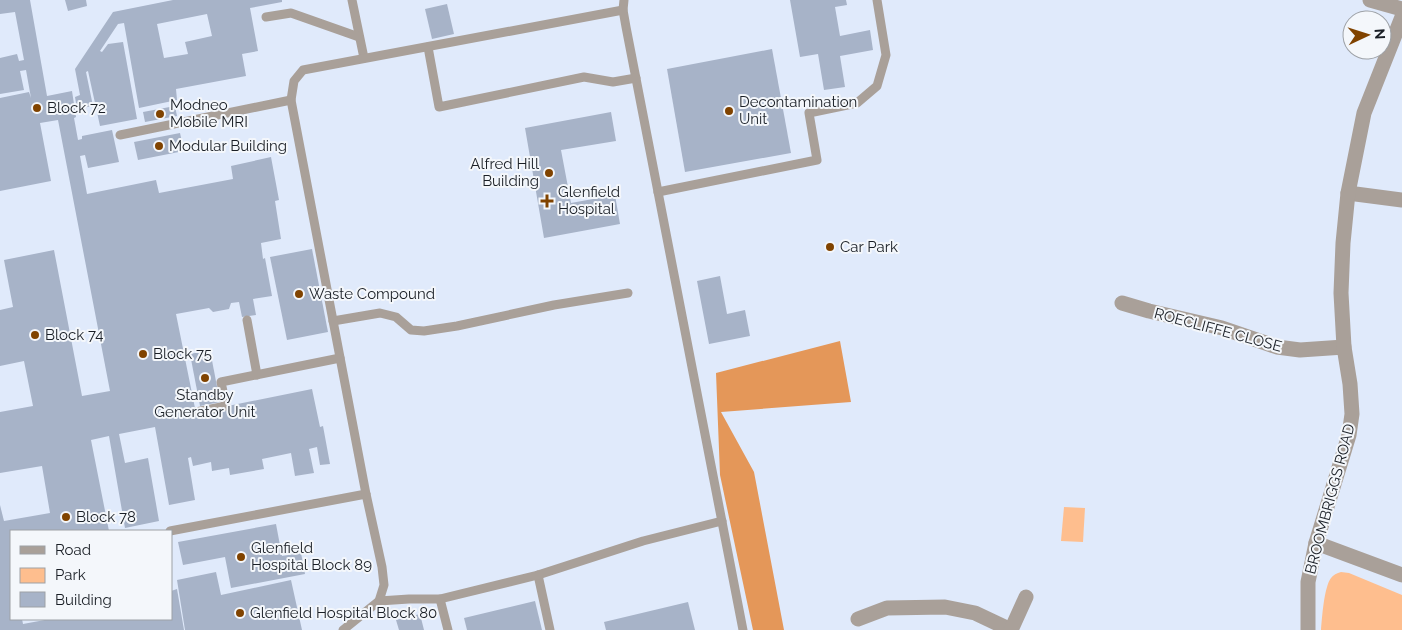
<svg xmlns="http://www.w3.org/2000/svg" width="1402" height="630" viewBox="0 0 1402 630" font-family="Raleway,sans-serif">
<style>
.green{fill:#febe8e}
.forest{fill:#e49759}
.building{fill:#a7b3c8;fill-rule:evenodd}
.lines{fill:none;stroke-linecap:round;stroke-linejoin:round}
.lane{stroke:#a9a099;stroke-width:9}
.street{stroke:#a9a099;stroke-width:15}
.poi-dot{fill:#804300;stroke:#f4f7fb;stroke-width:2}
.labels{text-anchor:middle;dominant-baseline:central;stroke-width:4;stroke-linejoin:round;paint-order:stroke}
.poi-label{font-size:15px;fill:#1a1f26;stroke:#f4f7fb;text-anchor:start}
.street-label{font-size:15px;fill:#1a1f26;stroke:#f4f7fb}
</style>
<rect width="100%" height="100%" fill="#e0eafb"/>
<g class="green">
<path d="M1064,507L1085,508L1083,542L1061,541Z"/>
<path d="M1341,572L1349,573L1402,595V630H1321C1322,619 1324,587 1331,578C1333,575 1337,573 1341,572Z"/>
</g>
<path class="forest" d="M840,341L851,402L721,412L754,472L784,630H753L720,475L716,373Z"/>
<g class="building">
<path d="M0,0H30L47,96L72,91L76,117L74,118L78,140L82,139V136L112,130L119,162L88,168L85,155L80,156L87,194L156,180L159,193L233,179L231,166L271,157L279,200L275,201L281,239L261,243L263,259L265,258L272,296L253,299L256,315L242,317L239,302L231,303L229,309L213,312L209,308L176,314L197,418L205,416L203,411L312,389L320,427L323,426L330,464L320,465L317,447L309,449L314,473L295,476L291,453L262,459L264,469L230,475L229,468L212,471L211,462L193,466L191,457L188,458L195,500L169,505L155,427L119,434L125,463L148,458L159,521L125,528L109,436L91,440L109,531H11V619H22L23,624L50,619H171V591L177,589L184,630H0V505L4,521L50,513L42,466L0,473V412L33,406L24,361L0,366V310L13,307L4,260L54,250L82,396L110,391L58,120L40,123L51,181L0,191V98L29,92L31,98L26,70L20,71L24,90L0,94V58L17,54L19,61L24,60L15,12L0,14Z"/>
<path d="M65,0H86L87,6L68,11Z"/>
<path d="M173,0H282V2L250,8L258,51L242,54L246,76L176,89L177,100L139,108L124,23L118,24L100,51L102,52L108,44L123,42L137,119L100,126L88,71L86,72L93,106L77,109L75,97L80,95L75,69L113,12ZM207,14L212,36L185,42L188,54L164,58L157,24Z"/>
<path d="M790,0H846L847,5L835,7L840,36L870,30L873,50L840,56L845,87L824,90L818,54L800,57Z"/>
<path d="M447,4L454,34L432,39L425,9Z"/>
<path d="M772,49L791,153L685,172L667,69Z"/>
<path d="M175,106L177,116L145,122L143,112Z"/>
<path d="M611,112L616,141L561,150L571,203L615,195L620,224L544,238L525,128Z"/>
<path d="M180,133L184,151L138,160L134,142Z"/>
<path d="M312,249L328,332L287,340L270,257Z"/>
<path d="M720,276L727,314L745,310L750,336L709,344L697,281Z"/>
<path d="M210,350L220,402L200,406L190,354Z"/>
<path d="M276,524L282,556L301,553L305,574L231,588L225,557L183,565L178,542Z"/>
<path d="M216,572L221,595L291,580L302,630H185L177,580Z"/>
<path d="M535,601L542,630H467L464,618Z"/>
<path d="M688,602L695,630H606L604,622Z"/>
<path d="M420,614L424,630H399L396,620Z"/>
</g>
<g class="lines">
<g class="lane">
<path d="M352,0L364,58"/>
<path d="M624,0L623,10L626,27L743,630"/>
<path d="M266,17L291,13L359,37"/>
<path d="M428,47L439,107L584,77L613,82L636,78"/>
<path d="M120,135L291,100"/>
<path d="M658,192L817,160L809,113L857,103L877,86L886,55L877,0"/>
<path d="M247,320L257,375"/>
<path d="M333,321L380,313L396,317L411,330L424,331L457,326L554,305L628,293"/>
<path d="M196,412L226,406L221,382L340,358"/>
<path d="M170,531L366,494"/>
<path d="M538,575L550,630"/>
<path d="M440,599L448,630"/>
<path d="M379,601L409,599H440L538,575L643,541L722,521"/>
<path d="M343,630L379,601L384,585L382,567L366,494L291,100L294,81L303,70L623,10"/>
</g>
<g class="street">
<path d="M1370,0L1402,9"/>
<path d="M1348,193L1402,200"/>
<path d="M1122,303L1149,311L1222,328L1277,347L1300,350L1344,347"/>
<path d="M1316,543L1402,575"/>
<path d="M858,619L887,608L945,607L975,613L1011,630"/>
<path d="M1011,630L1026,597"/>
<path d="M1308,630V582L1316,543L1349,435L1352,414L1350,384L1344,347L1341,293L1343,243L1348,193L1364,113L1402,17"/>
</g>
</g>
<g class="poi-dot">
<circle cx="37" cy="108" r="5"/>
<circle cx="729" cy="111" r="5"/>
<circle cx="160" cy="114" r="5"/>
<circle cx="159" cy="146" r="5"/>
<circle cx="549" cy="173" r="5"/>
<path d="M544.5 193.5h5v5h5v5h-5v5h-5v-5h-5v-5h5z"/>
<circle cx="830" cy="247" r="5"/>
<circle cx="299" cy="294" r="5"/>
<circle cx="35" cy="335" r="5"/>
<circle cx="143" cy="354" r="5"/>
<circle cx="205" cy="378" r="5"/>
<circle cx="66" cy="517" r="5"/>
<circle cx="241" cy="557" r="5"/>
<circle cx="240" cy="613" r="5"/>
</g>
<g class="labels">
<g class="poi-label">
<text x="739" y="102">Decontamination<tspan x="739" dy="17">Unit</tspan></text>
<text x="170" y="105">Modneo<tspan x="170" dy="17">Mobile MRI</tspan></text>
<text x="47" y="108">Block 72</text>
<text x="169" y="146">Modular Building</text>
<text x="539" y="164" text-anchor="end">Alfred Hill<tspan x="539" dy="17">Building</tspan></text>
<text x="558" y="192">Glenfield<tspan x="558" dy="17">Hospital</tspan></text>
<text x="840" y="247">Car Park</text>
<text x="309" y="294">Waste Compound</text>
<text x="45" y="335">Block 74</text>
<text x="153" y="354">Block 75</text>
<text x="205" y="395" text-anchor="middle">Standby<tspan x="205" dy="17">Generator Unit</tspan></text>
<text x="76" y="517">Block 78</text>
<text x="251" y="548">Glenfield<tspan x="251" dy="17">Hospital Block 89</tspan></text>
<text x="250" y="613">Glenfield Hospital Block 80</text>
</g>
<g class="street-label">
<text transform="translate(1218 330) rotate(15)">ROECLIFFE CLOSE</text>
<text transform="translate(1330 499) rotate(-75)">BROOMBRIGGS ROAD</text>
</g>
</g>
<rect x="10" y="530" width="162" height="90" fill="#f4f7fb" stroke="#9da1a6"/>
<rect x="20" y="546" width="25" height="8" fill="#a9a099" stroke="#9da1a6"/>
<text x="55" y="555" font-size="15" fill="#1a1f26">Road</text>
<rect x="20" y="568" width="25" height="15" fill="#febe8e" stroke="#9da1a6"/>
<text x="55" y="580" font-size="15" fill="#1a1f26">Park</text>
<rect x="20" y="592" width="25" height="15" fill="#a7b3c8" stroke="#9da1a6"/>
<text x="55" y="605" font-size="15" fill="#1a1f26">Building</text>
<g transform="translate(1367 35) rotate(86)"><circle r="24" fill="#f4f7fb" stroke="#9da1a6"/>
<path d="M0-4L9 19L0 12L-9 19Z" fill="#804300"/>
<text y="-8" font-size="14" font-weight="bold" text-anchor="middle" fill="#1a1f26">N</text>
</g>
</svg>
